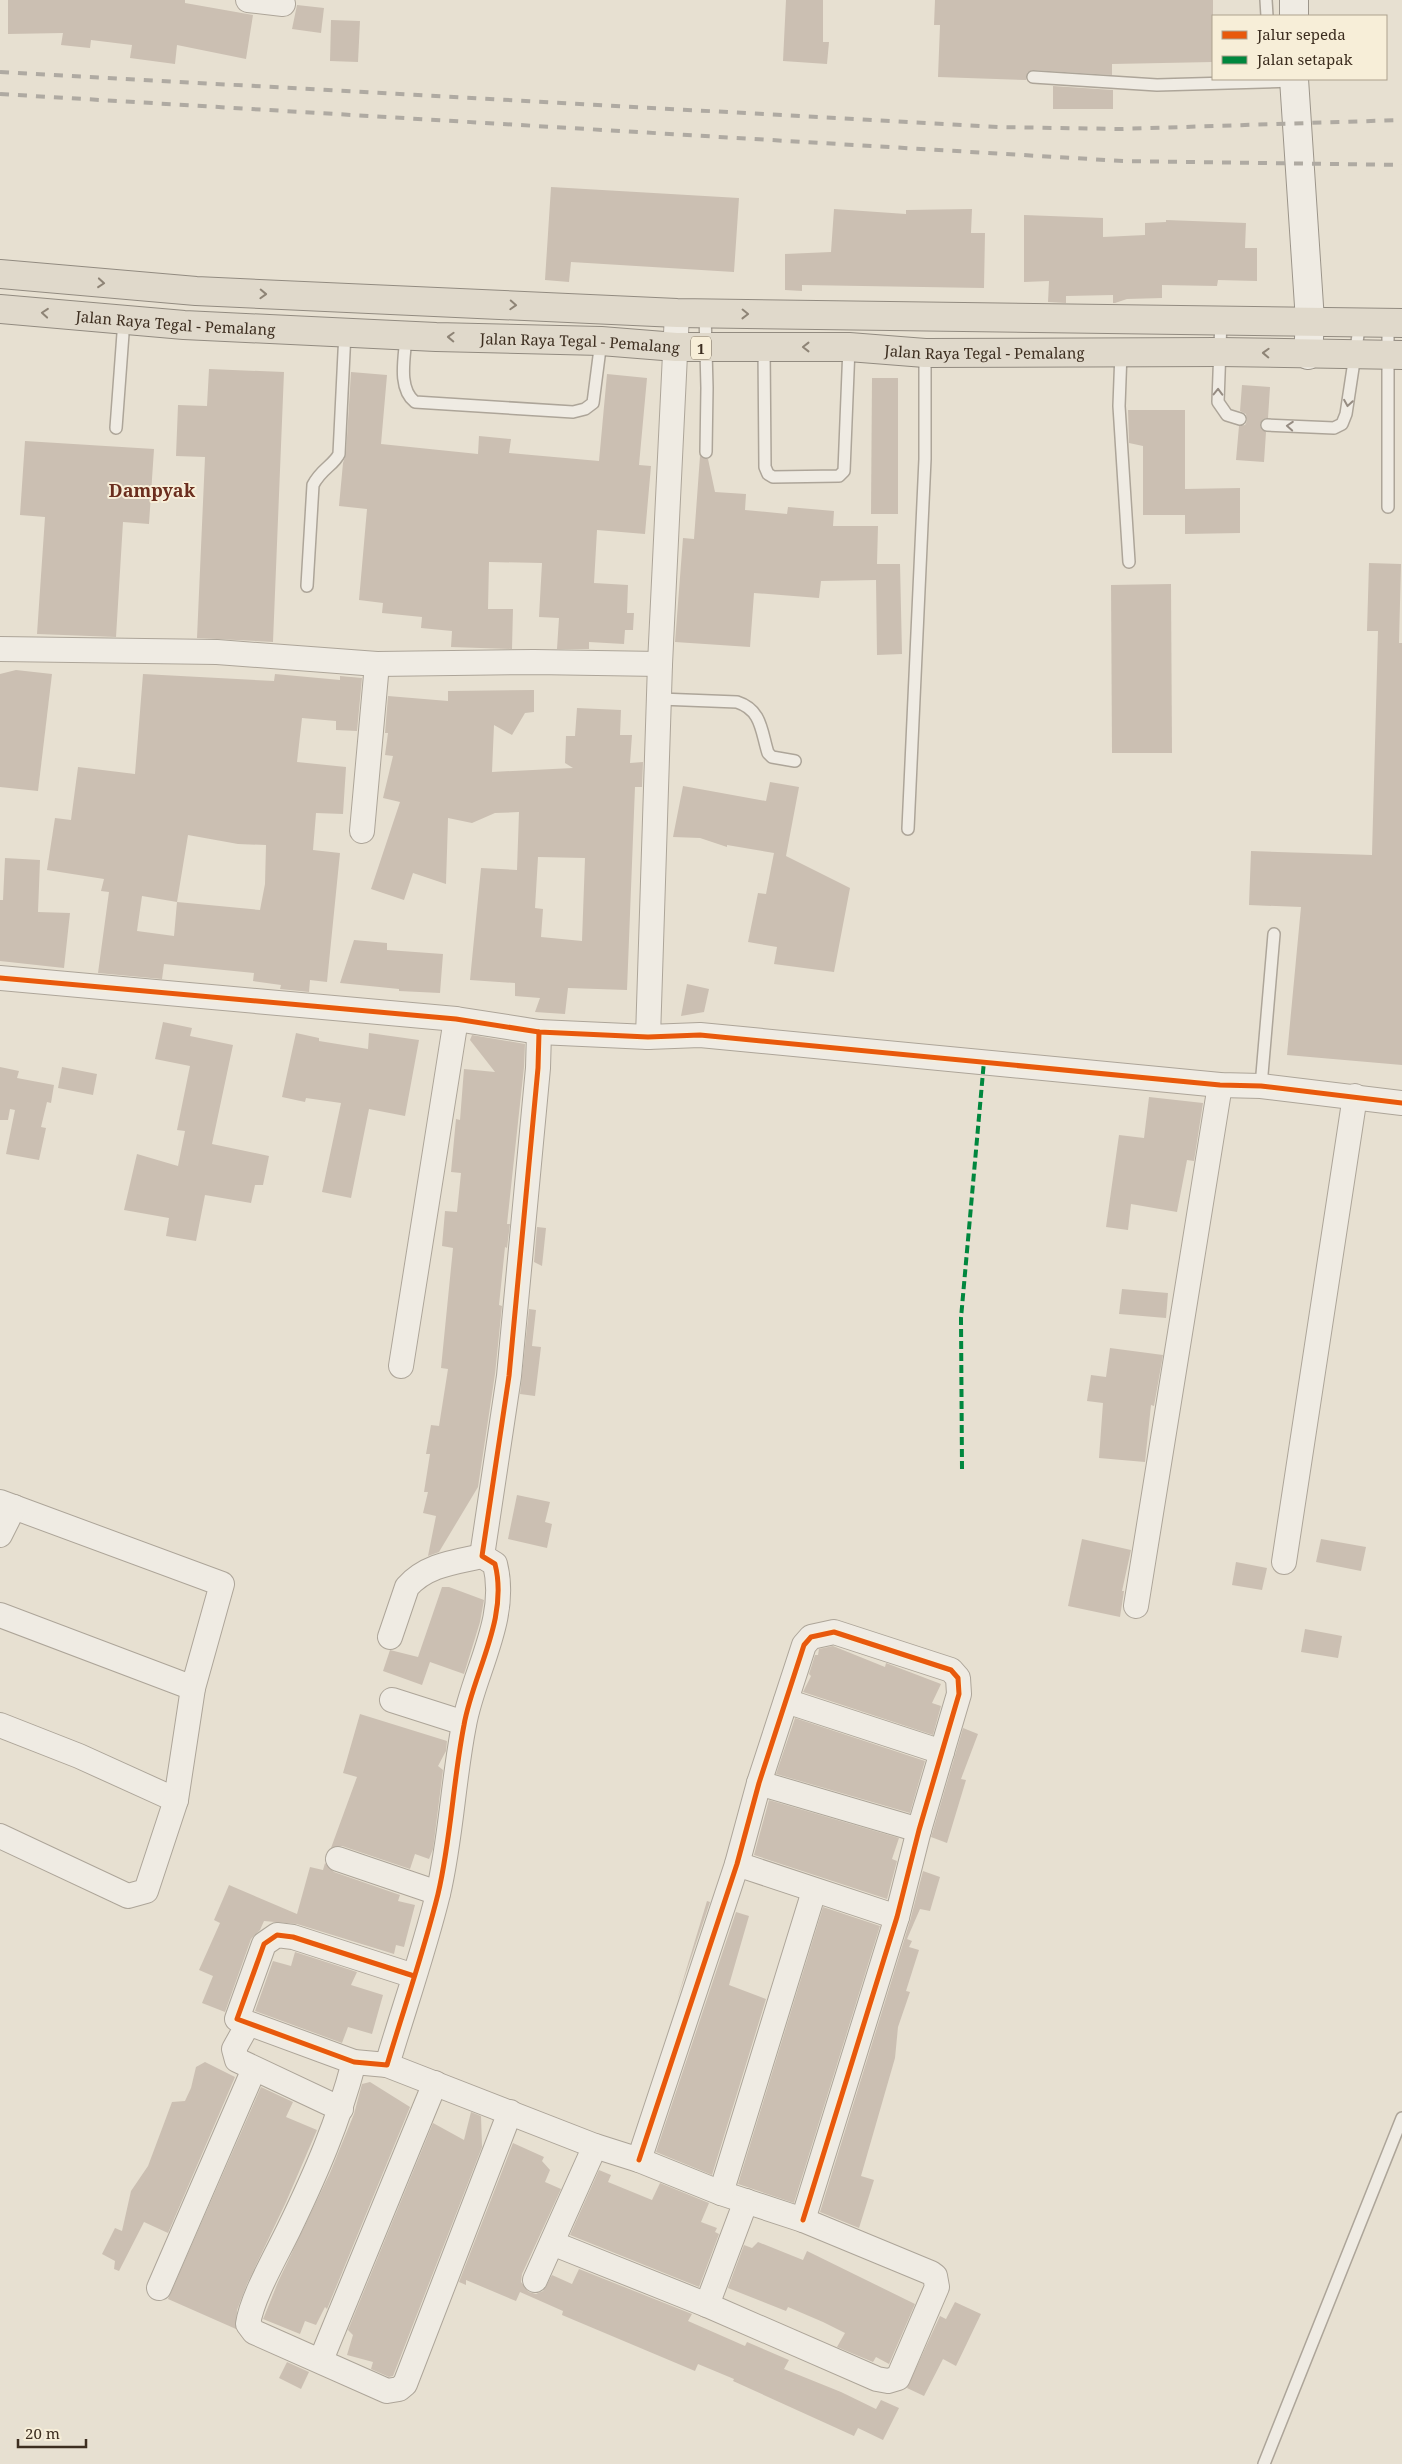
<svg xmlns="http://www.w3.org/2000/svg" width="1402" height="2464" viewBox="0 0 1402 2464" font-family="'Noto Serif',serif">
<style>
.building{fill:#cbbfb2;fill-rule:evenodd}
.lines{fill:none;stroke-linecap:round;stroke-linejoin:round}
.service-casing{stroke:#ada599;stroke-width:14}
.minor-casing{stroke:#ada599;stroke-width:26}
.secondary-casing{stroke:#9c958a;stroke-width:30}
.trunk-casing{stroke:#928b80;stroke-width:30}
.service{stroke:#efebe3;stroke-width:11}
.minor{stroke:#efebe3;stroke-width:24}
.secondary{stroke:#efebe3;stroke-width:28}
.trunk{stroke:#e0d9cb;stroke-width:28}
.rail{stroke:#afaaa2;stroke-width:4;stroke-dasharray:9 9;stroke-linecap:butt}
.quiet{stroke:#00873e;stroke-width:4;stroke-dasharray:8 4;stroke-linecap:butt}
.cycleway-casing{stroke:#f7eed8;stroke-width:8}
.cycleway{stroke:#e8590c;stroke-width:5}
.oneway{stroke:#8e8476}
.oneway2{stroke:#968c82}
.labels{text-anchor:middle;dominant-baseline:central;stroke-width:4;stroke-linejoin:round;paint-order:stroke}
.shield{fill:#f7eed8;stroke:#756857;stroke-width:1}
.shield-label{font-size:14px;font-weight:bold;fill:#3d2e20}
.street-label{font-size:15px;fill:#3d2e20;stroke:#f7eed8}
.quarter-label{font-size:18px;font-weight:bold;fill:#6b2e1e;stroke:#f7eed8}
</style>
<rect width="100%" height="100%" fill="#e7e0d1"/>
<g class="building">
<path d="M8,0H185V3L253,15L246,59L177,45L175,64L130,58L132,45L91,40L90,48L61,45L63,33L8,34Z"/>
<path d="M786,0H823V42H829L827,64L783,61Z"/>
<path d="M935,0H1213V62L1112,64V75L1033,70L1027,73L1026,80L938,77L940,25H934Z"/>
<path d="M297,5L324,8L321,33L292,29Z"/>
<path d="M331,20L360,21L358,62L330,61Z"/>
<path d="M1053,86L1113,90V109H1053Z"/>
<path d="M551,187L739,198L734,272L571,262L569,282L545,280Z"/>
<path d="M834,209L906,214V210L972,209L971,233H985L984,288L802,285V291L785,290V254L831,252Z"/>
<path d="M1024,215L1103,218V237L1145,235V223L1166,222V220L1246,223L1245,248H1257V281L1218,280L1217,286L1162,285V298L1127,299L1115,303H1113V295L1066,296V303L1048,302L1049,281L1024,282Z"/>
<path d="M209,369L284,372L273,642L197,638L205,457L176,456L178,405L207,406Z"/>
<path d="M351,372L387,375L381,444L478,454L479,436L511,439L509,453L599,461L607,374L647,378L639,465L651,466L645,534L597,530L594,583L628,585L627,613H634L633,630H625L624,644L589,642V649H557L559,618L539,617L542,563L489,562L488,609H513L512,649L451,647L452,631L421,628L422,617L382,613L383,603L359,600L367,509L339,506L343,463L346,454Z"/>
<path d="M872,378H898V514H871Z"/>
<path d="M1242,385L1270,387L1268,418L1263,419L1260,424L1261,429L1266,432L1264,462L1236,460L1239,426L1245,425L1247,421L1246,414L1240,411Z"/>
<path d="M1128,410H1185V489L1240,488V533L1185,534V515H1143V446L1129,443Z"/>
<path d="M25,441L154,449L149,524L123,522L116,637L37,634L45,517L20,515Z"/>
<path d="M700,456L708,459L715,492L746,494L745,510L787,514L788,507L834,511L833,526H878L877,564H900L902,654L877,655L876,580L821,581L819,598L754,593L750,647L675,642L683,538L694,539Z"/>
<path d="M1369,563L1401,564L1399,643H1402V1065L1287,1055L1301,907L1249,905L1251,851L1372,855L1378,631H1367Z"/>
<path d="M1171,584L1172,753H1112L1111,585Z"/>
<path d="M16,670L52,674L38,791L0,787V674Z"/>
<path d="M143,674L274,681L275,674L340,680V676L362,678L357,731L336,730V721L302,718L297,762L346,767L343,814L316,813L313,850L340,853L327,982L310,980L309,992L280,989L281,985L253,981L254,973L164,964L162,979L98,973L109,892L101,891L104,879L47,870L55,818L71,820L78,767L135,774ZM188,835L238,844L266,845L265,884L260,910L177,902ZM142,896L177,902L174,936L137,931Z"/>
<path d="M534,690V712L525,713L512,735L494,725L492,772L573,768L565,763L566,736H575L577,708L621,710L620,735H632L630,763L643,762L642,787H635L627,990L568,988L565,1014L535,1012L540,998L515,996V983L470,980L481,868L517,870L519,812L495,813L472,823L448,818L446,884L413,873L404,900L371,889L400,802L383,798L393,756L385,755L388,733H385L388,696L448,701V691ZM538,857L585,858L582,941L541,937L543,909L535,908Z"/>
<path d="M770,782L799,787L786,856L850,888L834,972L774,964L777,947L748,942L758,893L766,894L774,853L727,845V847L700,838L673,837L683,786L766,801Z"/>
<path d="M5,858L40,860L38,912L70,913L64,968L0,961V900H3Z"/>
<path d="M354,940L387,943V950L443,954L440,993L399,991V989L340,983Z"/>
<path d="M687,984L709,989L704,1012L681,1016Z"/>
<path d="M163,1022L192,1028L190,1036L233,1045L212,1144L269,1156L263,1185H255L251,1203L205,1195L196,1241L166,1236L169,1218L124,1210L137,1154L178,1166L185,1131L177,1130L190,1066L155,1059Z"/>
<path d="M296,1033L319,1038V1041L368,1049L369,1033L419,1040L405,1116L369,1109L351,1198L322,1192L341,1103L306,1098L305,1102L282,1097Z"/>
<path d="M472,1035L525,1044L524,1067L507,1224H510L507,1248L505,1247L499,1305L502,1306L495,1374L478,1487L439,1552L428,1556L436,1516L423,1513L428,1492H424L430,1454H426L431,1425L439,1426L448,1369L441,1368L453,1248L442,1246L445,1211L457,1212L461,1173L451,1172L456,1119L460,1120L464,1069L495,1072L470,1040Z"/>
<path d="M0,1067L19,1071L17,1078L54,1085L51,1103L47,1102L41,1127L46,1128L39,1160L6,1154L15,1110L10,1109L8,1120H0Z"/>
<path d="M62,1067L97,1074L93,1095L58,1088Z"/>
<path d="M1149,1097L1203,1103L1194,1161L1187,1160L1177,1212L1131,1204L1128,1230L1106,1227L1119,1135L1144,1138Z"/>
<path d="M537,1227L546,1228L542,1266L534,1262Z"/>
<path d="M1122,1289L1168,1293L1166,1318L1119,1314Z"/>
<path d="M529,1309L536,1310L532,1346L541,1347L535,1396L520,1394Z"/>
<path d="M1110,1348L1163,1355L1154,1406L1151,1405L1145,1462L1099,1458L1103,1403L1087,1401L1091,1375L1106,1377Z"/>
<path d="M517,1495L550,1502L545,1522L552,1524L547,1548L508,1539Z"/>
<path d="M1082,1539L1131,1550L1122,1591H1124L1120,1617L1068,1606Z"/>
<path d="M1321,1539L1366,1547L1361,1571L1316,1562Z"/>
<path d="M1236,1562L1267,1568L1262,1590L1232,1585Z"/>
<path d="M442,1587H449L484,1600L480,1622L464,1674L430,1662L422,1685L383,1671L390,1650L418,1657Z"/>
<path d="M1305,1629L1342,1636L1338,1658L1301,1652Z"/>
<path d="M833,1646L885,1667L886,1663L941,1684L932,1703L941,1706L933,1735L803,1692L811,1676L809,1674L815,1655H818L819,1649Z"/>
<path d="M360,1714L447,1741L446,1751L438,1766L443,1770L433,1849L429,1859L415,1854L410,1869L342,1846L331,1848L357,1777L343,1773Z"/>
<path d="M795,1718L925,1761L910,1813L776,1774Z"/>
<path d="M963,1728L978,1734L961,1779L966,1780L947,1843L931,1837Z"/>
<path d="M769,1800L899,1838L892,1859L897,1861L887,1899L754,1855Z"/>
<path d="M325,1863L334,1872L400,1895L398,1901L415,1905L404,1947L396,1945L394,1954L297,1924L264,1921L260,1930L251,1939L225,2012L202,2003L213,1976L199,1970L220,1923L214,1920L229,1885L297,1914L310,1867L323,1870Z"/>
<path d="M923,1871L940,1877L930,1911L920,1909L907,1939L912,1941L909,1947L919,1950L906,1991L910,1992L898,2027L895,2058L861,2176L874,2180L859,2228L820,2212L910,1921Z"/>
<path d="M707,1901L710,1902L677,2000Z"/>
<path d="M823,1907L880,1926L794,2203L738,2184Z"/>
<path d="M736,1912L749,1916L729,1985L766,1999L712,2175L656,2152Z"/>
<path d="M295,1952L357,1972L351,1985L383,1995L372,2034L348,2027L342,2043L255,2011L273,1961L291,1966Z"/>
<path d="M205,2062L235,2077L168,2233L144,2222L119,2271L114,2269L115,2261L102,2254L115,2228L122,2231L131,2191L148,2166L172,2102L185,2101L191,2088L196,2067Z"/>
<path d="M370,2082L410,2107L327,2309L325,2307L316,2325L305,2321L300,2334L263,2319L264,2317L278,2282L330,2173L354,2114L362,2084Z"/>
<path d="M261,2087L293,2102L286,2117L317,2130L286,2202L247,2284L237,2310L236,2329L168,2299Z"/>
<path d="M471,2112L481,2116L482,2147L393,2376L389,2377L371,2369L373,2362L347,2355L353,2335L348,2330L433,2123L464,2140Z"/>
<path d="M513,2143L544,2157L542,2161L550,2170L545,2182L561,2189L522,2274L521,2282L529,2292L536,2294L543,2291L552,2275L572,2284L579,2269L692,2314L688,2321L745,2346L747,2342L789,2360L784,2369L841,2392L876,2409L881,2400L899,2408L883,2440L858,2428L854,2436L733,2381L734,2379L698,2364L695,2371L562,2315L563,2311L520,2292L516,2301L466,2280V2285L459,2282Z"/>
<path d="M599,2170L611,2175L608,2182L652,2200L660,2183L709,2203L701,2222L717,2228L715,2232L719,2234L699,2287L570,2235Z"/>
<path d="M758,2242L803,2260L807,2251L915,2304L889,2364L876,2357L873,2362L837,2347L845,2333L823,2322L788,2307L786,2311L728,2288L744,2245L752,2248Z"/>
<path d="M955,2302L981,2314L956,2366L943,2359L924,2396L907,2388L940,2316L946,2319Z"/>
<path d="M287,2362L309,2372L301,2389L279,2378Z"/>
</g>
<g class="lines">
<g class="service-casing">
<g id="service">
<path d="M1266,0L1267,16"/>
<path d="M1033,77L1157,85L1294,81"/>
<path d="M705,313L707,388L706,452"/>
<path d="M1221,319L1218,402L1227,415L1240,419"/>
<path d="M406,336C405,356 397,388 415,402L573,412L585,409L593,403L601,341"/>
<path d="M764,347L765,467L768,474L773,477L839,476L844,471L849,347"/>
<path d="M1121,352L1119,406L1129,562"/>
<path d="M1267,425L1334,428L1342,424L1346,414L1360,322"/>
<path d="M116,428L124,320"/>
<path d="M1388,507V322"/>
<path d="M307,586L313,485C321,469 334,465 339,454L345,332"/>
<path d="M660,699L737,702C762,710 761,731 768,753L772,757L795,761"/>
<path d="M908,829L925,459V353"/>
<path d="M1261,1086L1274,934"/>
<path d="M1264,2464L1402,2118"/>
</g>
</g>
<g class="minor-casing">
<g id="minor">
<path d="M248,0L283,4"/>
<path d="M0,649L217,652L377,664L534,662L660,664"/>
<path d="M362,831L377,664"/>
<path d="M0,978L456,1019L539,1032L648,1037L700,1035L1220,1085L1261,1086L1402,1103"/>
<path d="M648,1037L660,664L677,313"/>
<path d="M401,1366L456,1019"/>
<path d="M0,1502L222,1584L193,1688L176,1800L79,1756L0,1725"/>
<path d="M0,1535L14,1507"/>
<path d="M1284,1562L1355,1096"/>
<path d="M1136,1606L1220,1085"/>
<path d="M0,1615L193,1688"/>
<path d="M390,1637L407,1587C426,1565 455,1562 482,1556"/>
<path d="M392,1700L464,1723"/>
<path d="M786,1701L942,1752"/>
<path d="M759,1783L919,1830"/>
<path d="M0,1836L128,1896L146,1891L176,1800"/>
<path d="M338,1859L438,1893"/>
<path d="M737,1864L897,1917"/>
<path d="M414,1976L293,1937L277,1935L264,1944L237,2019L354,2062L387,2065C404,2008 424,1951 438,1894C451,1839 453,1781 464,1725C473,1673 509,1619 495,1564L482,1556L509,1376L538,1068L539,1032"/>
<path d="M248,2024L234,2049L237,2060L341,2109"/>
<path d="M354,2062C338,2123 316,2173 289,2229C276,2256 252,2297 248,2324L254,2332L387,2391L399,2389L405,2384L510,2112"/>
<path d="M387,2065L595,2146L639,2160L721,2193L803,2220L931,2273L935,2276L937,2287L898,2378L888,2381L877,2379L707,2305L552,2243"/>
<path d="M639,2160L737,1864L759,1783L804,1645L811,1637L834,1632L951,1670L958,1678L959,1694L919,1830L897,1917L803,2220"/>
<path d="M721,2193L814,1891"/>
<path d="M535,2280L595,2146"/>
<path d="M159,2288L254,2069"/>
<path d="M707,2305L746,2201"/>
<path d="M321,2360L435,2083"/>
</g>
</g>
<g class="secondary-casing">
<g id="secondary">
<path d="M1294,16V0"/>
<path d="M1294,79L1310,321L1308,355"/>
</g>
</g>
<g class="trunk-casing">
<g id="trunk">
<path d="M0,274L196,291L677,313L1402,323"/>
<path id="s1" d="M0,309L184,325L436,337L601,341L676,347H849L925,353L1219,352L1402,355"/>
</g>
</g>
<use href="#service" class="service"/>
<use href="#minor" class="minor"/>
<use href="#secondary" class="secondary"/>
<use href="#trunk" class="trunk"/>
<g class="rail">
<path d="M0,72L998,127L1120,129L1402,120"/>
<path d="M0,94L1123,161L1402,165"/>
</g>
<path class="quiet" d="M962,1469L961,1318L984,1061"/>
<g class="cycleway-casing">
<g id="cycleway">
<path d="M0,978L456,1019L539,1032L648,1037L700,1035L1220,1085L1261,1086L1402,1103"/>
<path d="M414,1976L293,1937L277,1935L264,1944L237,2019L354,2062L387,2065C404,2008 424,1951 438,1894C451,1839 453,1781 464,1725C473,1673 509,1619 495,1564L482,1556L509,1376L538,1068L539,1032"/>
<path d="M639,2160L737,1864L759,1783L804,1645L811,1637L834,1632L951,1670L958,1678L959,1694L919,1830L897,1917L803,2220"/>
</g>
</g>
<use href="#cycleway" class="cycleway"/>
</g>
<defs><path id="oneway-chevron" d="M-2-3.5L2.5 0L-2 3.5" fill="none" stroke-width="1.6" stroke-linecap="round" stroke-linejoin="round" transform="scale(1.25)"/></defs>
<g class="oneway">
<use href="#oneway-chevron" transform="translate(101 283) rotate(5)"/>
<use href="#oneway-chevron" transform="translate(263 294) rotate(2)"/>
<use href="#oneway-chevron" transform="translate(513 305) rotate(3)"/>
<use href="#oneway-chevron" transform="translate(45 313) rotate(-175)"/>
<use href="#oneway-chevron" transform="translate(745 314) rotate(1)"/>
<use href="#oneway-chevron" transform="translate(451 337) rotate(-178)"/>
<use href="#oneway-chevron" transform="translate(806 347) rotate(180)"/>
<use href="#oneway-chevron" transform="translate(1266 353) rotate(-178)"/>
</g>
<g class="oneway2">
<use href="#oneway-chevron" transform="translate(1218 392) rotate(-89)"/>
<use href="#oneway-chevron" transform="translate(1348 403) rotate(99)"/>
<use href="#oneway-chevron" transform="translate(1290 426) rotate(-176)"/>
</g>
<g class="labels">
<rect class="shield" x="691" y="336.5" width="20" height="23" rx="4"/>
<g class="shield-label">
<text x="701" y="348">1</text>
</g>
<g class="street-label">
<text stroke="none"><textPath href="#s1" startOffset="176">Jalan Raya Tegal - Pemalang</textPath></text>
<text stroke="none"><textPath href="#s1" startOffset="581">Jalan Raya Tegal - Pemalang</textPath></text>
<text stroke="none"><textPath href="#s1" startOffset="986">Jalan Raya Tegal - Pemalang</textPath></text>
</g>
<g class="quarter-label">
<text x="152" y="490">Dampyak</text>
</g>
</g>
<rect x="1212" y="15" width="175" height="65" fill="#f7eed8" stroke="#ada18e"/>
<rect x="1222" y="31" width="25" height="8" fill="#e8590c" stroke="#ada18e"/>
<text x="1257" y="40" font-size="15" fill="#3d2e20">Jalur sepeda</text>
<rect x="1222" y="56" width="25" height="8" fill="#00873e" stroke="#ada18e"/>
<text x="1257" y="65" font-size="15" fill="#3d2e20">Jalan setapak</text>
<path d="M18 2439v8h68v-8" fill="none" stroke="#3d2e20" stroke-width="2.5"/>
<text x="25" y="2439" font-size="15" fill="#3d2e20" stroke="#f7eed8" stroke-width="4" paint-order="stroke">20 m</text>
</svg>
